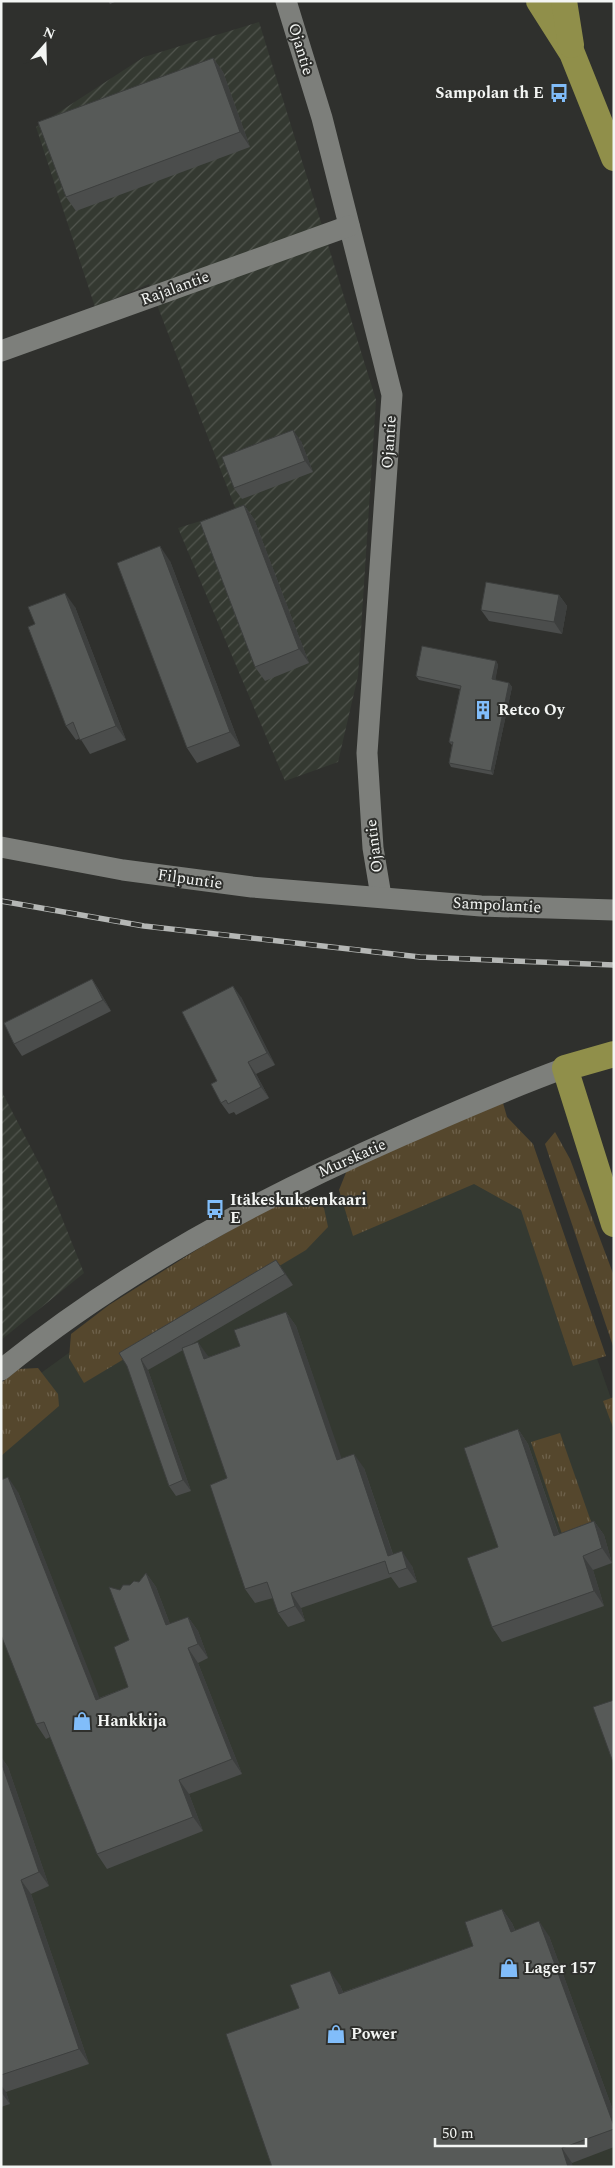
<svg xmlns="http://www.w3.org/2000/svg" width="615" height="2168" viewBox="0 0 615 2168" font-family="Spectral,serif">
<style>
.built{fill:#343931}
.industrial{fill:url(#industrial-furrows)}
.grass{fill:url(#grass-tufts)}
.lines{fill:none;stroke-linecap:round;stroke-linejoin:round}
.minor{stroke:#7d7f7b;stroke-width:21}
.major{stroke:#908f4a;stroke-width:26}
.rail-casing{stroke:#b5b7b5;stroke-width:5.5}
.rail{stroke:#2f302d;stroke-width:4;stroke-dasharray:11;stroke-linecap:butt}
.wall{fill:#4b4d4c}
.shaded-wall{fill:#3d3f3e}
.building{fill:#575a58;stroke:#3d3f3e}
.labels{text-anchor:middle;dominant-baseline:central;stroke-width:4;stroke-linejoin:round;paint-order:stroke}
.street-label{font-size:16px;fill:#f3f5f3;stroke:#2f302d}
.poi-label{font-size:16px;font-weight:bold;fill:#f3f5f3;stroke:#2f302d;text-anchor:start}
</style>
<defs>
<pattern id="industrial-furrows" width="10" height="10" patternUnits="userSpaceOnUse" patternTransform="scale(1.25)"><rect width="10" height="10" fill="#343931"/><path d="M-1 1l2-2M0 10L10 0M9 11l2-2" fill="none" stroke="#52564f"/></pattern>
<pattern id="grass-tufts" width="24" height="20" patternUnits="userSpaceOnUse" patternTransform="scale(1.25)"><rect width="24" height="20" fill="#55472d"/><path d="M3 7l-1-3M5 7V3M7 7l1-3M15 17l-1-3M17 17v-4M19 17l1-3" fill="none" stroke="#6e624c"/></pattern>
</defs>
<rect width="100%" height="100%" fill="#2f302d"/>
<path class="built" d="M469,1146L533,1175L614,1407V2167H1V1402L187,1267Z"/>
<g class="industrial">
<path d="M259,22L376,400L358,676L338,762L285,781L178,528L236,510L149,284L95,307L36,127L144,57Z"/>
<path d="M1,1090L44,1173L84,1273L1,1340Z"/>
</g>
<g class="grass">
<path d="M503,1103L507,1117L533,1144L606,1356L573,1366L521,1210L474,1184L353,1236L339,1190L347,1170L418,1138Z"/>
<path d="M555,1132L570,1159L614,1276V1349L545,1144Z"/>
<path d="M308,1195L324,1208L328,1227L306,1250L84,1383L69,1358L71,1334L109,1305L198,1249L266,1210Z"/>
<path d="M38,1368L58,1394L59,1406L1,1456V1383L19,1369Z"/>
<path d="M614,1397V1430L603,1401Z"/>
<path d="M560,1433L595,1533L565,1543L531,1442Z"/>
</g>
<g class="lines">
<g class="minor">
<path d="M286,1L322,118L392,395L367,753L373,848L381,896"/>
<path d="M1,351L349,226"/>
<path d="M1,847L123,870L252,887L481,906L614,910"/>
<path d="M1,1370C123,1271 258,1199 401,1136C455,1112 510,1088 565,1068"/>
</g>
<g class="major">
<path d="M539,1L572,53L614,158"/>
<path d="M564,1L571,45"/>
<path d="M614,1054L565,1068L614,1224"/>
</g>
<g class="rail-casing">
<path id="rail" d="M1,901L144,926L420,957L614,965"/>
</g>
<use href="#rail" class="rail"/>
</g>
<g class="wall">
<path d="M108,1H117L110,4Z"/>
<path d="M213,58L223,72L250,147L76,211L66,197Z"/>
<path d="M301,441L313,472L242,499L234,488Z"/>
<path d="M244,505L254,519L309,663L265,681L255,667Z"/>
<path d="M170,561L240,746L197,763L187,748Z"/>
<path d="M559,595L567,606L562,634L489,621L481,610Z"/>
<path d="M75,607L126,740L90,754L80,738L76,740L66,726L35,624Z"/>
<path d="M496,661L498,665L495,680L509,683L512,687L493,775L451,767L449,763L452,745L449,742L460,689L419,680L416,676Z"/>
<path d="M92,979L99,990L111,1011L22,1056L14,1044Z"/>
<path d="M241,997L275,1065L256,1074L269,1098L236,1115L234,1112L229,1114L221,1103L217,1081Z"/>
<path d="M276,1260L293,1285L192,1344L209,1357L240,1346L286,1312L296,1326L341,1459L364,1468L393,1554L412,1566L417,1582L399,1588L391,1577L301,1608L305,1621L288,1627L278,1613L273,1598L255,1603L245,1589L227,1478L183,1350L148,1370L191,1491L176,1496L169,1486L127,1366Z"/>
<path d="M518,1429L528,1444L559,1534L594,1521L604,1535L612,1563L593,1570L604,1606L502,1642L492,1627L498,1547Z"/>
<path d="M18,1492L99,1698L128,1687L129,1640L120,1590L139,1582L146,1573L156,1587L170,1624L188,1617L198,1631L208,1658L198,1663L242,1774L189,1794L203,1831L107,1869L97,1854L50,1737L46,1739L36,1724Z"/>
<path d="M1,1757L8,1767L49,1886L31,1894L89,2064L6,2092L10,2104L1,2107Z"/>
<path d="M502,1909L512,1923L515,1930L549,1936L614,2113V2147L572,2163L299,2008L340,1985L343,1992L473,1946Z"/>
</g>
<g class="shaded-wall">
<path d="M213,58L223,72L250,147L240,132Z"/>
<path d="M293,430L301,441L313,472L305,461Z"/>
<path d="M244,505L254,519L309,663L299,649Z"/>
<path d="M160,546L170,561L240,746L230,732Z"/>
<path d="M65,593L75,607L126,740L116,726Z"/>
<path d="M559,595L567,606L562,634L554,622Z"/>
<path d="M496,661L498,665L495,683L492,679Z"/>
<path d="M509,683L512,687L493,775L491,771Z"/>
<path d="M92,979L99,990L111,1011L103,1000Z"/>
<path d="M233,986L241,997L275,1065L267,1053Z"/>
<path d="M248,1062L256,1074L269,1098L261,1087Z"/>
<path d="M276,1260L284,1271L293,1285L285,1274Z"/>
<path d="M286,1312L296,1326L347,1474L337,1460Z"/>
<path d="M198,1342L208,1356L214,1373L204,1359Z"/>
<path d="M141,1359L148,1370L191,1491L183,1480Z"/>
<path d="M518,1429L528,1444L564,1550L554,1536Z"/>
<path d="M354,1454L364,1468L398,1570L388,1556Z"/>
<path d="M8,1477L18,1492L106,1714L96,1700Z"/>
<path d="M594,1521L604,1535L612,1563L602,1548Z"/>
<path d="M402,1551L412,1566L417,1582L407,1568Z"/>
<path d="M583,1556L593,1570L604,1606L594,1591Z"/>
<path d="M146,1573L156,1587L176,1640L166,1625Z"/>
<path d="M291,1593L301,1608L305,1621L295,1606Z"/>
<path d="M188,1617L198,1631L208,1658L198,1644Z"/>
<path d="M188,1648L198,1663L242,1774L232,1759Z"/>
<path d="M1,1757L8,1767L49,1886L39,1872L1,1762Z"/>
<path d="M179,1780L189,1794L203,1831L193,1817Z"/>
<path d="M21,1880L31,1894L89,2064L79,2049Z"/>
<path d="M502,1909L512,1923L521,1946L511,1932Z"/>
<path d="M539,1921L549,1936L614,2113V2126Z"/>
<path d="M330,1971L340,1985L349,2008L339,1994Z"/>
<path d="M1,2085L6,2092L10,2104L1,2092Z"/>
<path d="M562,2148L572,2163L573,2167H568Z"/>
</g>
<g class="building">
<path d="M213,58L240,132L66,197L38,122Z"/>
<path d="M293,430L305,461L234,488L222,457Z"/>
<path d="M244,505L299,649L255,667L200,522Z"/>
<path d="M160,546L230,732L187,748L117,563Z"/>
<path d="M486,582L559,595L554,622L481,610Z"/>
<path d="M65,593L116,726L80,740L73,722L66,726L28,627L35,624L28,607Z"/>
<path d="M422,646L496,661L492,679L509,683L491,771L449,763L453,742H449L461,686L416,676Z"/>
<path d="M92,979L103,1000L14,1044L4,1023Z"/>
<path d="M233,986L267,1053L248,1062L261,1087L228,1104L226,1100L221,1103L211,1084L217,1081L182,1012Z"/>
<path d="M276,1260L285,1274L141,1359L183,1480L169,1486L127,1366L119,1353Z"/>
<path d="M286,1312L337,1460L354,1454L388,1556L402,1551L407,1568L389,1574L385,1561L291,1593L295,1606L278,1613L267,1582L245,1589L210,1485L227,1478L182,1348L198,1342L204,1359L240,1346L234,1330Z"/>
<path d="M518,1429L554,1536L594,1521L602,1548L583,1556L594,1591L492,1627L467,1558L498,1547L464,1448Z"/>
<path d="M8,1477L96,1700L128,1687L114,1647L129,1640L109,1587L120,1590L123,1585H130L134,1581L139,1582L146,1573L166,1625L188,1617L198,1644L188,1648L232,1759L179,1780L193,1817L97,1854L44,1722L36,1724L1,1635V1480Z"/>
<path d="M614,1700V1765L593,1707Z"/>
<path d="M1,1762L39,1872L21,1880L79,2049L1,2075Z"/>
<path d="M502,1909L511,1932L539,1921L614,2126V2129L562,2148L568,2167H272L226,2034L299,2008L290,1985L330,1971L339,1994L473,1946L465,1922Z"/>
</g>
<defs>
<g id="bus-bare" transform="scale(1.5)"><path d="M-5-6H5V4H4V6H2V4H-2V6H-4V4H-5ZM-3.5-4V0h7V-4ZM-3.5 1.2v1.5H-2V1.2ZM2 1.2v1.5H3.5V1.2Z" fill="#81bdfa" stroke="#2f302d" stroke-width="2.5" paint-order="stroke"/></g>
<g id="building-bare" transform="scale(1.5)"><path d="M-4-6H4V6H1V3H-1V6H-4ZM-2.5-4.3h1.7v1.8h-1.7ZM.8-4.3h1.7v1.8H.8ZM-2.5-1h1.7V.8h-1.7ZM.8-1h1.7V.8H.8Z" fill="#81bdfa" stroke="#2f302d" stroke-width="2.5" paint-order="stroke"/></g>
<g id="shop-bare" transform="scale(1.5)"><path d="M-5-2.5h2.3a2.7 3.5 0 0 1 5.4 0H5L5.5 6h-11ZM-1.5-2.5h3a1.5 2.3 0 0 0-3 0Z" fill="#81bdfa" stroke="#2f302d" stroke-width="2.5" paint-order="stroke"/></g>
</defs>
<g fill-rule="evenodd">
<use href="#bus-bare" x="559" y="93"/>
<use href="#building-bare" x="483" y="710"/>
<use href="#bus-bare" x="215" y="1209"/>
<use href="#shop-bare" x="82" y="1721"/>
<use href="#shop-bare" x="509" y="1968"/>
<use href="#shop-bare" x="336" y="2034"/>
</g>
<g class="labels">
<g class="street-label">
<text transform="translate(301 49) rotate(73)">Ojantie</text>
<text transform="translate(175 288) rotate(-20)">Rajalantie</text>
<text transform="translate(389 442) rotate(-86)">Ojantie</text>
<text transform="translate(374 846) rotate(-97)">Ojantie</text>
<text transform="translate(190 879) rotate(8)">Filpuntie</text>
<text transform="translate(497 905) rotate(3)">Sampolantie</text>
<text transform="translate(352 1158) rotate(-24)">Murskatie</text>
</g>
<g class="poi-label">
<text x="544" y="93" text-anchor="end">Sampolan th E</text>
<text x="498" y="710">Retco Oy</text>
<text x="230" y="1200">Itäkeskuksenkaari<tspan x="230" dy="18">E</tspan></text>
<text x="97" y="1721">Hankkija</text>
<text x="524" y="1968">Lager 157</text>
<text x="351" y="2034">Power</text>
</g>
</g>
<rect width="615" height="2168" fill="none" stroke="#f3f5f3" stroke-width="5"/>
<g transform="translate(45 45) rotate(20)" stroke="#2f302d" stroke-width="4" paint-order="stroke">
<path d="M0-4L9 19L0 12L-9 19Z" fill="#f3f5f3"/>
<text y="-8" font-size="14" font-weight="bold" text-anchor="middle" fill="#f3f5f3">N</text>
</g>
<path d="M435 2138v8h151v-8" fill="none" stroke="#f3f5f3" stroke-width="2.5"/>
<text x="442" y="2138" font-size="15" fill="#f3f5f3" stroke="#2f302d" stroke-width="4" paint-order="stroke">50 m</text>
</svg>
